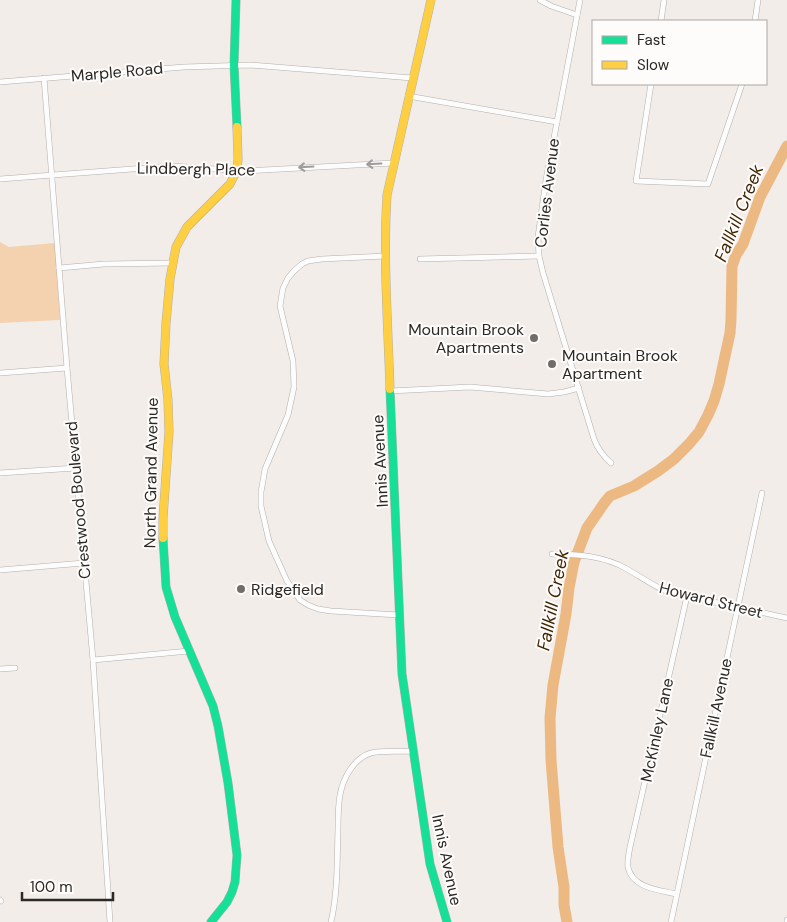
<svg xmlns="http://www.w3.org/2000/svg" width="787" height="922" viewBox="0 0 787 922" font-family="'DM Sans',sans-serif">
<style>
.green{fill:#f4d2b0}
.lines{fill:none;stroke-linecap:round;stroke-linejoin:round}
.river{stroke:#ecb983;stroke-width:11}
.street-casing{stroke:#b3afac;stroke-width:6}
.fast-casing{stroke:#b3afac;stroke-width:9}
.slow-casing{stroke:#b3afac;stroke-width:9}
.street{stroke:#fdfcfc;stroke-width:5}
.fast{stroke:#16e098;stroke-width:8}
.slow{stroke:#ffcf43;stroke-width:8}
.oneway{stroke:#9e9d9b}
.poi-dot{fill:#716d6a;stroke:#fefcfa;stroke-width:2}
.labels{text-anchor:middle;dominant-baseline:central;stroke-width:4;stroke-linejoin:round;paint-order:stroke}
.street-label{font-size:16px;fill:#2b2825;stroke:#fefcfa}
.poi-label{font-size:16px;fill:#2b2825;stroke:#fefcfa;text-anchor:start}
.water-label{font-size:18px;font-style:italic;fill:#422604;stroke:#fefcfa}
</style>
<rect width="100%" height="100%" fill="#f2ede9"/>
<path class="green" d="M0,242L9,247L55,243L60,320L0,323Z"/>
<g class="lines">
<path class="river" d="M567,922L564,905V887L558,847L551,760L550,718L553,685L566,614L569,588L574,562L587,528L605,502L610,496L634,486L658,471L674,459L689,444L699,432L708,415L714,401L719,384L730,333L731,320L732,266L736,255L743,244L760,197L787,146"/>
<g class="street-casing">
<g id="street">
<path d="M540,0L551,6L577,15"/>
<path d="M580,0L546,180L538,237L539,256L543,273L594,439C598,450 603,456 611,463"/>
<path d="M661,21L664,0"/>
<path d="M755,21L758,0"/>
<path d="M44,78L67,368L93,660L110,922"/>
<path d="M0,82L184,67L251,65L412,78"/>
<path d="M651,84L636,181L708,184L742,84"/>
<path d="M408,96L557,122"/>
<path d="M0,179L172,166L244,171L393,163"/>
<path d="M385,256L322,259L308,261L302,264L294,271L288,278L283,288L280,306L293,361L294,387L288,415L265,469L261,492V506L269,541L273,550L287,581L300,600L308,605L318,609L331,611L399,615"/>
<path d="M420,259L539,256"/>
<path d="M59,268L104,264L173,263"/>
<path d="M0,373L67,368"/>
<path d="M390,391L470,387L548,394L564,392L579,388"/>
<path d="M0,473L76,468"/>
<path d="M552,554C578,554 604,556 627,569C641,577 653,586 668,592L787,618"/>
<path d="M0,570L84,563"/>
<path d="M93,660L189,651"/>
<path d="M0,669L15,668"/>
<path d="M676,894C659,890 632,888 628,867C627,861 629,853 630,847L687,596"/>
<path d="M0,900L1,901"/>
<path d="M331,922C338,892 337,860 338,829C338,818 338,806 340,795C343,778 354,758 371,753C380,750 403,752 413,751"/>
<path d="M671,922L762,493"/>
<path d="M787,922V920"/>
</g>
</g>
<g class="fast-casing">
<g id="fast">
<path d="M236,0L234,65L237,127"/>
<path d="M390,389L402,674L430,864L447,922"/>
<path d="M163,538L166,587L175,617L213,706L218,726L228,783L237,855L235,882L232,892L227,902L211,922"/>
</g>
</g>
<g class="slow-casing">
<g id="slow">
<path d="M390,389C388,324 383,259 387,195L431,0"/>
<path d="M163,538V518L169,432L168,400L164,364L166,323L170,279L176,247L187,227L230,184L237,170L238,159L237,127"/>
</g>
</g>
<use href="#street" class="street"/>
<use href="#fast" class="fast"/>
<use href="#slow" class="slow"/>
</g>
<defs><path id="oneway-shaft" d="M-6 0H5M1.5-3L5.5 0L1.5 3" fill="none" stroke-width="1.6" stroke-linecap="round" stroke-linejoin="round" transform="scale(1.25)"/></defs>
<g class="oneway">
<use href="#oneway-shaft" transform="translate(374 164) rotate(177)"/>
<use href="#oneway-shaft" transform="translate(306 167) rotate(177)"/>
</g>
<g class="poi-dot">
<circle cx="534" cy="338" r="5"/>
<circle cx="552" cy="364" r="5"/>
<circle cx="241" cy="589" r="5"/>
</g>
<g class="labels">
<g class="street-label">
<text transform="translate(117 72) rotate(-5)">Marple Road</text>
<text transform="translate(196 169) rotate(1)">Lindbergh Place</text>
<text transform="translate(547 193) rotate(-83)">Corlies Avenue</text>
<text transform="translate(380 461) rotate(-93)">Innis Avenue</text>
<text transform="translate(151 473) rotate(-89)">North Grand Avenue</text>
<text transform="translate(78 500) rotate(-95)">Crestwood Boulevard</text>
<text transform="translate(711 600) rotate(14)">Howard Street</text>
<text transform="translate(716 708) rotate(-78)">Fallkill Avenue</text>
<text transform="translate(657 730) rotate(-78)">McKinley Lane</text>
<text transform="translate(447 860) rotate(78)">Innis Avenue</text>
</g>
<g class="poi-label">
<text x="524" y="329" text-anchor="end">Mountain Brook<tspan x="524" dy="18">Apartments</tspan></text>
<text x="562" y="355">Mountain Brook<tspan x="562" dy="18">Apartment</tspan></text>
<text x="251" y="589">Ridgefield</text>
</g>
<g class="water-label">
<text transform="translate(739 213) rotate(-68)">Fallkill Creek</text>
<text transform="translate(553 600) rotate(-79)">Fallkill Creek</text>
</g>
</g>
<rect x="592" y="20" width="175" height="65" fill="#fefcfa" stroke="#aaa7a5"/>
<rect x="602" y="36" width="25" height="8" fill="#16e098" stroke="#aaa7a5"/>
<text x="637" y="45" font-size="15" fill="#2b2825">Fast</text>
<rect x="602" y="61" width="25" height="8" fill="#ffcf43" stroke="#aaa7a5"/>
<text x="637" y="70" font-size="15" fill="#2b2825">Slow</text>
<path d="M22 892v8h91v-8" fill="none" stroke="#2b2825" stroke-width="2.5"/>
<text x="30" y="892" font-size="15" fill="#2b2825" stroke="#fefcfa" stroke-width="4" paint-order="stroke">100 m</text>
</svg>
